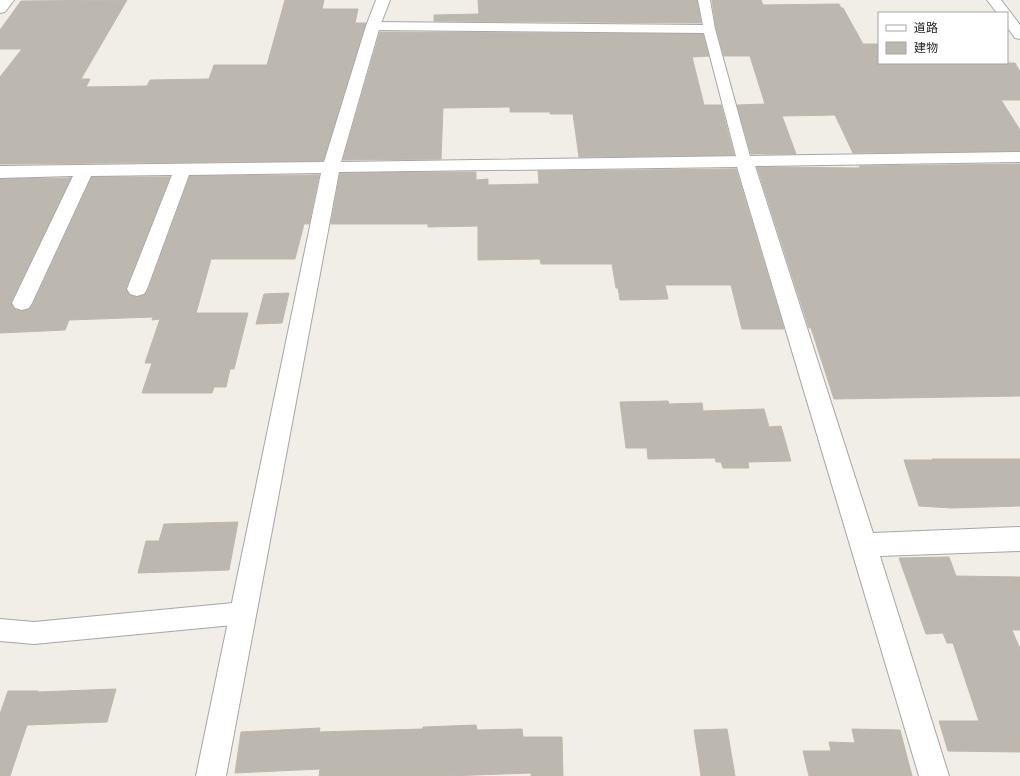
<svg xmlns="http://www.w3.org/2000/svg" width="1020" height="776" viewBox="0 0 1020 776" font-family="Inter,'Noto Sans JP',sans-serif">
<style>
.building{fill:#bcb7af;stroke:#c1b7a9}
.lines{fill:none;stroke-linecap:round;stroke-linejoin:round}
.lane-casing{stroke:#a6a6a6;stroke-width:2}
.street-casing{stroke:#a6a6a6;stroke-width:2}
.lane{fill:#fff;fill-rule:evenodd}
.street{fill:#fff;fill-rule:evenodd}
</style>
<rect width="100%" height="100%" fill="#f0eee6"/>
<g class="building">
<path d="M127,0L81,79H90L86,87L147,86L150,80L209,79L214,65H267L285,0H324L322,9H358L355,23H366L323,161L0,164V77L22,49H0V30L21,1Z"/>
<path d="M478,0H697L701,23L434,21V15L479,14Z"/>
<path d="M712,0H761L763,5L839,4L841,8H843L863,44H879V63H1015L1020,72V100H1001L1020,130V151L853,153L835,115L782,116L796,154H751L737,105L765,104L750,56H724L716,29Z"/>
<path d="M380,32L703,34L709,56L692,57L704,105H721L734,155L579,157L573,114H550V112H510V107L443,108L441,159L343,160Z"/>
<path d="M1020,164V396L834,399L811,328H809L757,167L860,168L859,166Z"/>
<path d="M736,169L784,329H742L731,285H665L668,299L620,300L618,288H616L612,264H541L540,259L478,260V226L428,227V224H331L340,173L476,172V180L488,179V185L539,184L538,171Z"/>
<path d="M319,175L309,224H304L295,259H211L196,313H248L234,369H230L226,387H214L212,393H142L152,363H145L160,319L152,320L153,317L69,320L65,330L0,333V179L71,178L11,302L14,309L22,311L29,309L33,304L92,177H170L126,288L130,295L137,297L144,295L148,290L190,176Z"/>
<path d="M289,293L282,323L256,324L264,294Z"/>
<path d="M668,401L669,404L702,403L703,411L764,409L769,427L781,426L791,461L748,462L749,468H723L721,462H716L715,458L648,459L647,448H626L620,402Z"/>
<path d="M932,459H1020V506L952,508L919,506L904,460H933Z"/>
<path d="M238,522L229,570L138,573L146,541H159L164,524Z"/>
<path d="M949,557L956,576L1020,577V630H1012L1020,649V752L948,751L939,721H979L953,643H947L943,633L926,634L899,558Z"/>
<path d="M116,689L107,722L27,725L10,776H0V714L8,691H38V692Z"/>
<path d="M476,725L477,730L522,729L523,737H562L563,776H531V773L447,776H319L320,769L235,773L241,732L320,728L319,732L423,729V727Z"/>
<path d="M727,729L735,776H701L694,730Z"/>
<path d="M852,729L900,730L912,776H809L803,751H831L829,742L855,743Z"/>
</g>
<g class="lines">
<g class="lane-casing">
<g id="lane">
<path d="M698,0H710L715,29L751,160L749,163H739L737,160L704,33L373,30L367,26L373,22L703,25Z"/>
<path d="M244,602L252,605L255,613L252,621L244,624L34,644L0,641V619L34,622Z"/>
</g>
</g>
<g class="street-casing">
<g id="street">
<path d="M0,0H14L5,12L0,13Z"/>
<path d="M376,0H390L380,26L341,162L1020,152V162L755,166L873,533L1020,527V551L880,556L949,776H919L737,167L339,172L226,776H196L321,173L189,175L147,289L144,294L137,296L130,294L127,289L172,175L91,176L32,303L29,308L22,310L15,308L12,303L73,176L0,178V166L324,162L366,26Z"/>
<path d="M987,0H1001L1020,25V39L1015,38L1007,27V13H997Z"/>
</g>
</g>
<use href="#lane" class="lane"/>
<use href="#street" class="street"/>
</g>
<rect x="878" y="12" width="130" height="52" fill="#ffffff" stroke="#a5a5a5"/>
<rect x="886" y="25" width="20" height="6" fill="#ffffff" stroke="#a5a5a5"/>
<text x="914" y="32" font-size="12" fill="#1f1f1f">道路</text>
<rect x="886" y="42" width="20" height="12" fill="#bcb7af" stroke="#a5a5a5"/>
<text x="914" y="52" font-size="12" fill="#1f1f1f">建物</text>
</svg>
